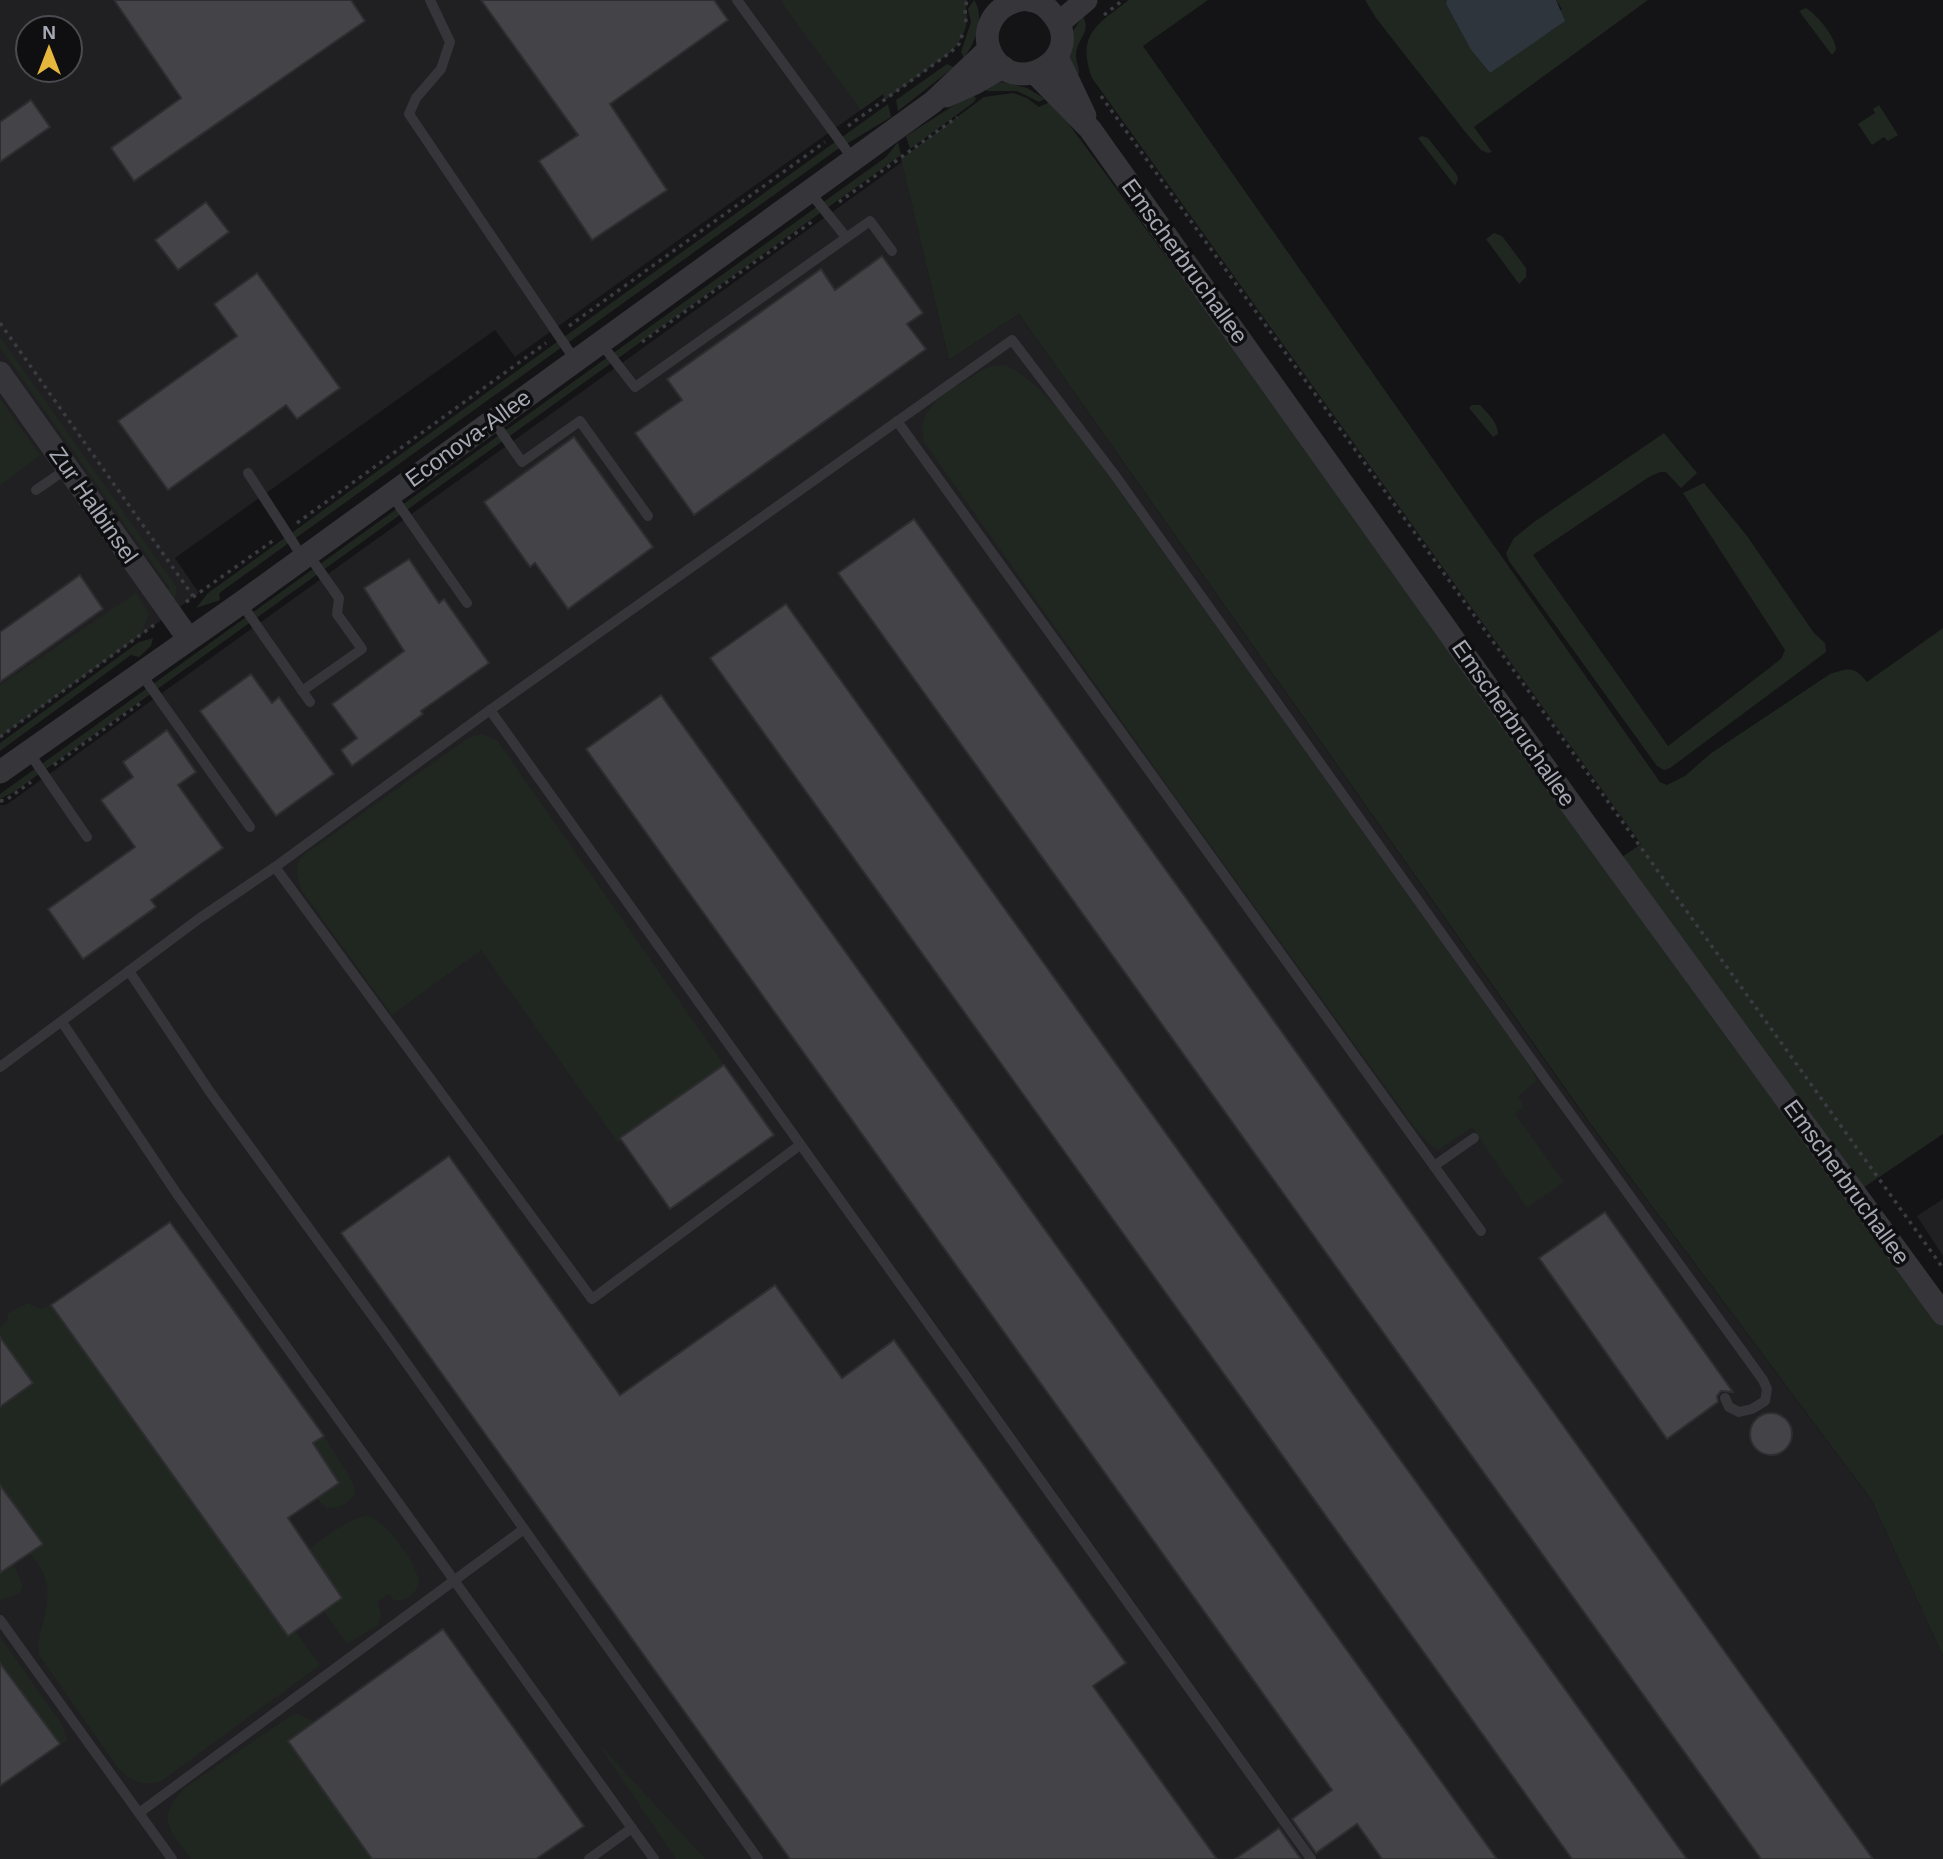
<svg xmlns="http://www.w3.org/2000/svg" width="1943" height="1859" viewBox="0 0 1943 1859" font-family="Helvetica,sans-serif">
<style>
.built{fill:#201f22;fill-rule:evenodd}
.green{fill:#202721}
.water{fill:#2e353d}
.building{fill:#434348;stroke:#2e2e31;stroke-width:2}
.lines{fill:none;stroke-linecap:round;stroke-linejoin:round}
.path{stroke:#3b3c41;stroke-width:3.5;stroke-dasharray:3.5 5;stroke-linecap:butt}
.lane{stroke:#35353a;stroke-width:10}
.street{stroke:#35353a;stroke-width:23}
.labels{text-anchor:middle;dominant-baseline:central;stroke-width:7;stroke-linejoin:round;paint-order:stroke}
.street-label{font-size:23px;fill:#a6a9b4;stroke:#0f0e10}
</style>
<rect width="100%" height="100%" fill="#141315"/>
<g class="built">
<path d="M0,0H967L965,9L967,20L885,100L883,94L515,357L495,330L175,558L199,593L0,737ZM28,28H70V70H28Z"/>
<path d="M902,162L949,360L1019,314L1587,1120L1871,1499L1943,1656V1859H0V805H6Z"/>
<path d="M1943,1199V1256L1917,1216Z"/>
</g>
<g class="green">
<path d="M780,0H967C965,7 967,11 967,18C967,31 959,43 951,52L885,100L883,94L861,110Z"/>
<path d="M974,0C986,18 975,42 964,58L961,52L971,22L968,9Z"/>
<path d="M1129,0H1208L1143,46L1660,782L1667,785L1685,776L1710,754L1830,674C1849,668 1854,666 1867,682L1943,628V1134L1854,1194L1943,1307V1656L1871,1499L1589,1122L1019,314L949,360L901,159L984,97L1013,93L1027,98L1039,107L1052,101L1612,864L1641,844L1092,78C1076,35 1097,24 1129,0Z"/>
<path d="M1365,0H1447L1446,4L1471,50L1490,73L1562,9L1556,0H1648L1474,127L1492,152L1488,153L1481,150L1466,133L1376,18Z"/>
<path d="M1806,8C1817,15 1836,37 1836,50L1832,55L1799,11Z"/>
<path d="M1083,17C1092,31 1076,40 1076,55C1076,62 1079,66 1079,73L1074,78C1066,53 1065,38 1083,17Z"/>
<path d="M947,64L954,67L898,111L896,100Z"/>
<path d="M1002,82L1027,88L1045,99L1039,102L1017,91H987L985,87Z"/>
<path d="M973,93L976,99L974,102L910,149L906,136Z"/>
<path d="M888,104L891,117L835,151L222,591L219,594L220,600L196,608L208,593Z"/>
<path d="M1879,105L1898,135L1888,141L1884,137L1872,145L1858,124L1875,113L1873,109Z"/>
<path d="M1422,136L1428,138L1457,175L1458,179L1455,186L1418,138Z"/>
<path d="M898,142L901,155L14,792L0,799V794L886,157Z"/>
<path d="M1494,233L1502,236L1526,268V277L1519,284L1486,239Z"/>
<path d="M0,337L177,588L174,603L165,593L170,588L0,347Z"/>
<path d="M1005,365C1026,373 1056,405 1071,423L1532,1069L1537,1081L1518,1096L1524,1107L1515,1114L1564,1182L1527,1208L1472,1127L1439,1150L1430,1145L1418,1132L1174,795L924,442C914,403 955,389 982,370L992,366Z"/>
<path d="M0,399L40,455L0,485Z"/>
<path d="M1472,405H1480C1487,413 1498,422 1498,434L1493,437L1469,408Z"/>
<path d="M1664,433L1697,473L1681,488L1666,472H1660L1649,477L1533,555L1668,746L1781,659L1785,650L1683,493L1704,483L1747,536L1814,633L1825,643L1826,652L1670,768L1664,770L1657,766L1509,561L1506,553L1514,538L1534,522Z"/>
<path d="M136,593L149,614L140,635L0,737V685Z"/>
<path d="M153,638L151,646L139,657L131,655L0,751V743L139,642Z"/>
<path d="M481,734L497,740L724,1065L620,1138L619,1144L481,950L392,1015L302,891C294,871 293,859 314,848L468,738Z"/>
<path d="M27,1303L41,1309L51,1305L288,1636L296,1632L320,1665L160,1782C141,1786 131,1781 118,1768L39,1655C37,1644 39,1638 42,1627C50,1595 52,1580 30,1553L42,1544L0,1485V1328L8,1320L7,1314Z"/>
<path d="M324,1436L353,1483L355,1494C347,1504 341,1508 327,1508L317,1498L339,1482L313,1443Z"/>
<path d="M366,1516C384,1517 421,1568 419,1585C412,1596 407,1602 394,1600L389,1594L377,1602L381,1613L378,1625L347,1644L324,1611L342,1598L309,1549C326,1537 345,1520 366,1516Z"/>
<path d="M14,1564L23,1587L19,1594L0,1600V1565L5,1570Z"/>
<path d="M0,1637L63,1726L67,1741L60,1744L0,1663Z"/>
<path d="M295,1713L314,1721L288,1742L372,1859H191C170,1829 155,1821 183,1789Z"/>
<path d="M597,1742L705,1859H676Z"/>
</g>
<path class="water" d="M1447,0H1556L1565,21L1490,73L1471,50L1446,4Z"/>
<g class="building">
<path d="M114,0H351L365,21L134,181L111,148L181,98Z"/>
<path d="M481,0H714L728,20L610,104L667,190L592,240L539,161L578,135Z"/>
<path d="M31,100L50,127L0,162V122Z"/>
<path d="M206,202L229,232L178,270L155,240Z"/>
<path d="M882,256L923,313L907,324L926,349L694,515L635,433L682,400L667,379L821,269L835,290Z"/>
<path d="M257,273L340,388L297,419L286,405L168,490L118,421L237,336L214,304Z"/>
<path d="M574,437L653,547L568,609L535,563L530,567L484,502Z"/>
<path d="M914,519L1252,990L1873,1859H1761L838,573Z"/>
<path d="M409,559L439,603L444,599L489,663L421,711L423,714L352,766L341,750L357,738L332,704L404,651L364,588Z"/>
<path d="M80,575L103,609L0,682V632Z"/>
<path d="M786,604L1687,1859H1572L710,658Z"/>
<path d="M251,674L272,703L279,697L334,774L276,816L200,711Z"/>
<path d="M661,695L1497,1859H1382L1357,1824L1316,1853L1292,1819L1332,1790L586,749Z"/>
<path d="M167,730L196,772L178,785L223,848L151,900L156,907L83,959L48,909L135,847L101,800L133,777L123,762Z"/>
<path d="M724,1065L774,1135L670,1209L620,1138Z"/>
<path d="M449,1156L620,1395L775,1285L842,1378L894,1340L1126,1663L1093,1686L1217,1859H790L341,1233Z"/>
<path d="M1605,1212L1733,1392L1721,1391L1717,1396L1718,1402L1667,1439L1539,1258Z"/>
<path d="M170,1222L324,1436L313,1443L339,1483L288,1518L342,1598L288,1636L51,1305Z"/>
<path d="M0,1337L33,1383L0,1407Z"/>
<circle cx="1771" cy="1434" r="21"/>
<path d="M0,1485L43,1544L0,1573Z"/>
<path d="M443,1629L584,1826L536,1859H372L288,1741Z"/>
<path d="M0,1663L60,1744L0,1786Z"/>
<path d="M1279,1828L1301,1859H1235Z"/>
</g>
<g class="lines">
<g class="path">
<path d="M1104,15L1123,0"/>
<path d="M966,22L965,9L967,0"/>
<path d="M1101,96L1943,1268"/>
<path d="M848,126L951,52L959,44L964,30"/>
<path d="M839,202L957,117"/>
<path d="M0,323L193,596"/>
<path d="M569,326L825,142"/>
<path d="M642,342L813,221"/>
<path d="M297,523L546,343"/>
<path d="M186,602L274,540"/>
<path d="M0,737L154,625"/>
<path d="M54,765L142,702"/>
<path d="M0,801L6,800L31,782"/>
</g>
<g class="lane">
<path d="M430,0L450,42L441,69L416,98L409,114L575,360"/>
<path d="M737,0L853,159"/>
<path d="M809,191L846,237"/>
<path d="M600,342L635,387L870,221L892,251"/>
<path d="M492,419L522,462L580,421L648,516"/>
<path d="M897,421L1434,1166L1474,1138"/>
<path d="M248,473L303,558"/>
<path d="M36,490L68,468"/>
<path d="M391,494L467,603"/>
<path d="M241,603L310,702"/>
<path d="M140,672L250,827"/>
<path d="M302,691L362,649L337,614L339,598L308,554"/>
<path d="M490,710L1311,1859"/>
<path d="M28,751L87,837"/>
<path d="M275,867L592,1299L800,1145"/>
<path d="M129,971L210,1092L390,1340L758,1859"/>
<path d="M62,1022L177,1194L654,1859"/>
<path d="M0,1067L200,918L275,867L490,710L1012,340L1114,474L1546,1080L1763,1380L1767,1389L1765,1401L1752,1409L1739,1412L1729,1407L1725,1398"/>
<path d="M1434,1166L1481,1231"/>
<path d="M0,1620L172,1859"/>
<path d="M139,1813L524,1529"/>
<path d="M589,1859L632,1828"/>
</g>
<g class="street">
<path d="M1021,0C994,5 978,32 993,57C1018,98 1086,57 1054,16C1047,7 1041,1 1028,0"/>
<path d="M1059,23L1086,0"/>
<path d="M1057,57L1085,116"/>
<path d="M1035,73L1090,129L1578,814L1943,1314"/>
<path d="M946,96L975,83L1003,67"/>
<path d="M0,373L188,638"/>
<path d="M0,772L241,603L933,102L989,49"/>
</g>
</g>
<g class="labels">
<g class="street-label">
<text transform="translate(1185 261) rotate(54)">Emscherbruchallee</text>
<text transform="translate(468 438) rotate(-36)">Econova-Allee</text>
<text transform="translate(94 505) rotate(55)">Zur Halbinsel</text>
<text transform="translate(1514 723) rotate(55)">Emscherbruchallee</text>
<text transform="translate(1847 1182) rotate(54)">Emscherbruchallee</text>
</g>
</g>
<g transform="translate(49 49)"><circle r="33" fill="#0f0e10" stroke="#4b4c52" stroke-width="2"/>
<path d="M0-5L12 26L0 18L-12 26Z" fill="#e5b73c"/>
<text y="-10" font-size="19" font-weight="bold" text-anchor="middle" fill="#a6a9b4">N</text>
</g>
</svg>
